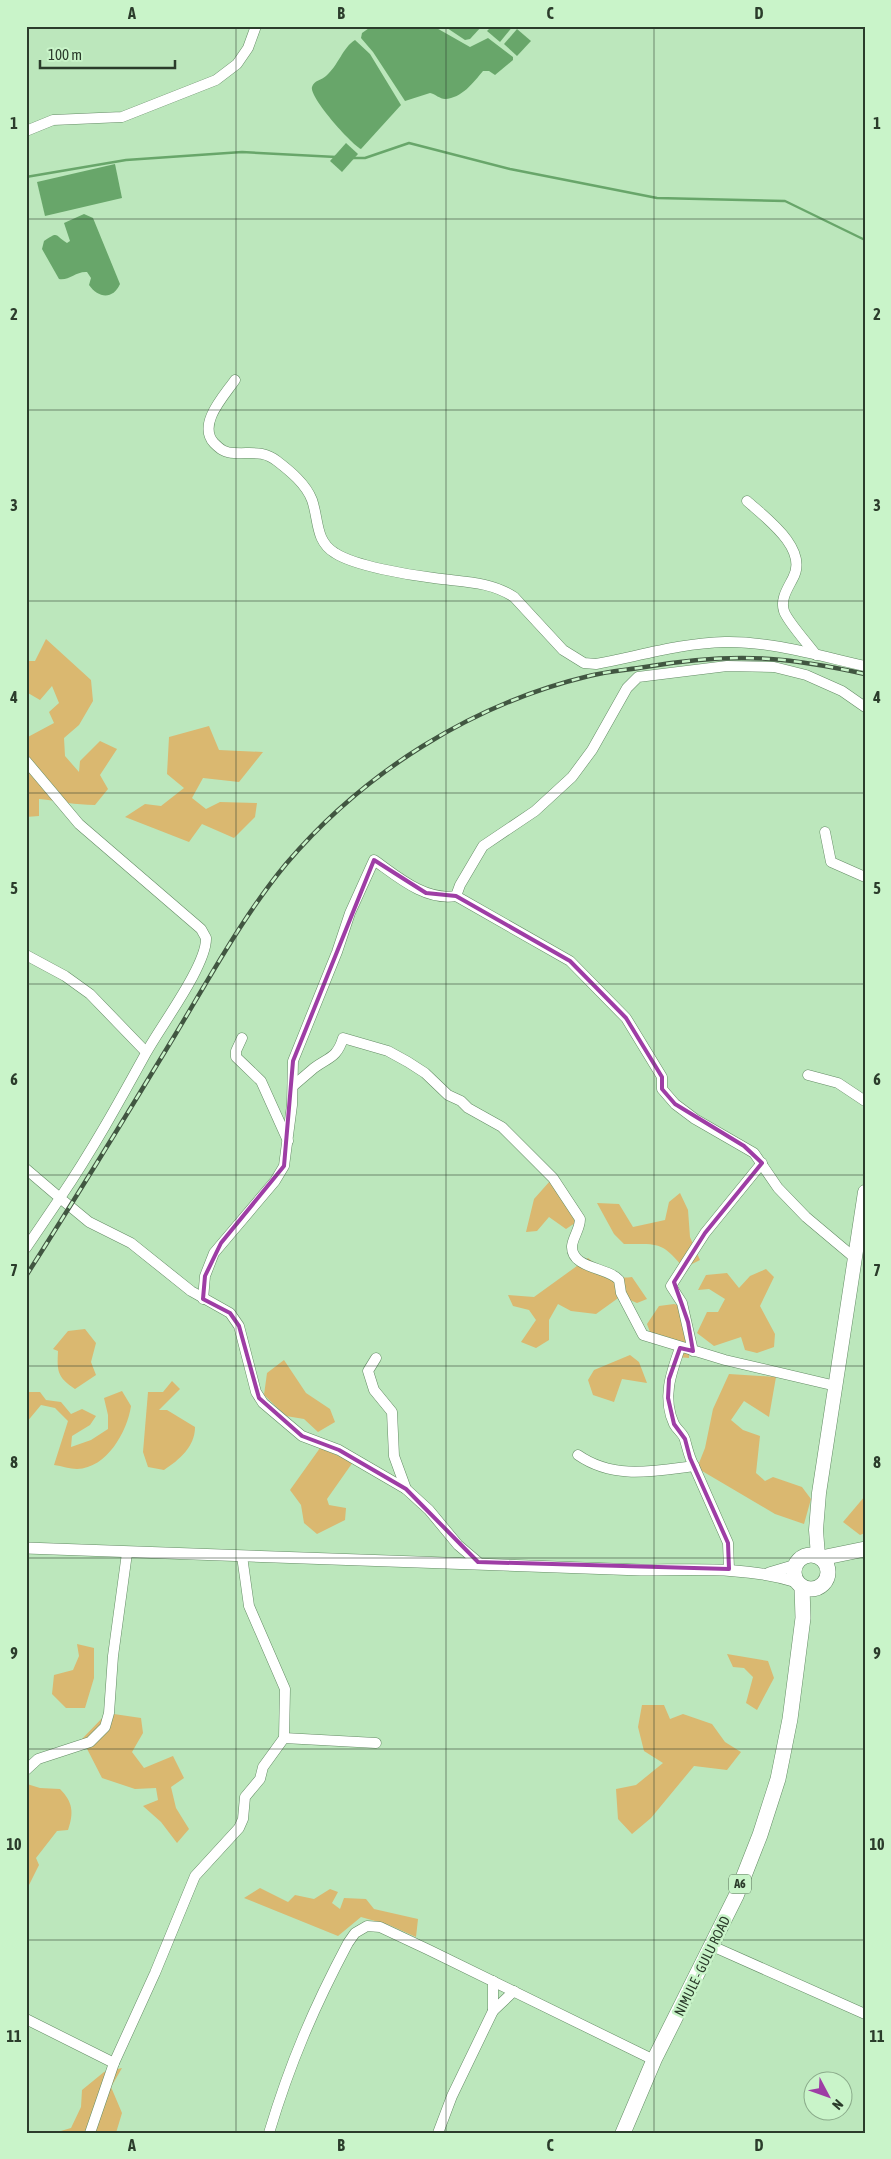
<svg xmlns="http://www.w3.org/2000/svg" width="891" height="2159" viewBox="0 0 891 2159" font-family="'Asap Condensed',sans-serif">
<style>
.green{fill:#dab870}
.water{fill:#68a66a}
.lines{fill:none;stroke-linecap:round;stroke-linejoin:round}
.stream{stroke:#68a66a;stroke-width:2.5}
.minor-casing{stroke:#648c65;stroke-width:11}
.tertiary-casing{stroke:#648c65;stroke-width:12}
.secondary-casing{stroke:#648c65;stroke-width:15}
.primary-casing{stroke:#648c65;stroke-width:16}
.minor{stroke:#fff;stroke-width:10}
.tertiary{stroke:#fff;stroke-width:11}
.secondary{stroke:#fff;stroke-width:14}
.primary{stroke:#fff;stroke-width:15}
.rail-casing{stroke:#415641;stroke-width:4.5}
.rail{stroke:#c9f4c9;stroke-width:2.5;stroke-dasharray:8;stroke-linecap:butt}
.marked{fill:none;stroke:#9e3da5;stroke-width:4;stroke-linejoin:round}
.grid{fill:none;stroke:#2b3c2b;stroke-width:1;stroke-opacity:0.55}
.labels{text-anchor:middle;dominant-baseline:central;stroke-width:5;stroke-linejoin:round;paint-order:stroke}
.shield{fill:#c9f4c9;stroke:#5a735a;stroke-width:1}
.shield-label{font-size:12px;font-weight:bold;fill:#2b3c2b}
.street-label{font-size:14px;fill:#2b3c2b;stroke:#c9f4c9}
.neatline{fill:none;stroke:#2b3c2b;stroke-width:2}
.grid-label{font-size:16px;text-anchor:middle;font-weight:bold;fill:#2b3c2b}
</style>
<rect width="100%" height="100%" fill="#bce7bc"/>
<g class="green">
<path d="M46,639L91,680L93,701L79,725L64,738L65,756L79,772L80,761L100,741L117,749L100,775L108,789L95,805C75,805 59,801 39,799V816L26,817V738L54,723L49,712L59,703L52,686L40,700L28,693L26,694V661H35Z"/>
<path d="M209,726L219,750L263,752L239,782L203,778L192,798L206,809L220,802L257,803L255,817L234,838L202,824L189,842L125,817L145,804L161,806L184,788L167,774L169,737Z"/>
<path d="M550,1181L571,1207L575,1223L566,1229L549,1217L537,1231L526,1232L534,1199Z"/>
<path d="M680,1193L688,1210L690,1237L700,1260L684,1268C661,1241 659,1244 624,1244L614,1234L597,1203L619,1204L633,1227L665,1220L669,1202Z"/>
<path d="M588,1258C604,1271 611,1280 632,1277L647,1299L637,1303L621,1296L596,1314L571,1311L558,1304L549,1320V1340L536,1348L521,1342L536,1320L529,1310L513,1306L508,1295L534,1297Z"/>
<path d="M766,1269L774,1277L760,1306L775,1334L774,1347L757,1353L745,1350L741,1337L714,1346L697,1333L707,1312H718L725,1299L709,1289L698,1290L706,1275L727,1273L739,1288L750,1276Z"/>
<path d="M674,1304L684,1307L690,1337L689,1358L678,1357L672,1342L651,1335L647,1324L659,1306Z"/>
<path d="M85,1329L96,1343L91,1362L96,1375L75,1389C57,1377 57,1371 58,1351L53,1349L68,1331Z"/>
<path d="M630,1355L639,1362L647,1383L622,1379L614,1402L593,1395L588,1380L594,1370Z"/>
<path d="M284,1360L306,1393L330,1409L335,1422L318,1432L304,1419L286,1416L264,1395L267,1373Z"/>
<path d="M729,1374L776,1377L769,1417L744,1401L731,1420L743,1430L760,1436L756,1473L765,1481L773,1477L802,1487L811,1499L804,1524L775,1514L697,1468L705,1448L713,1409Z"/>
<path d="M172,1381L180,1389L159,1410H167L195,1427C195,1447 179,1460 164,1470L148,1467L143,1452L148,1392H163Z"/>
<path d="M122,1391L131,1406C127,1432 107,1468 77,1469C70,1469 62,1466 54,1465L68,1421L55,1408L41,1405L26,1423V1392H40L46,1400L61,1402L71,1414L82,1409L96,1416L90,1425L72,1436L71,1447L91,1440L108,1429V1415L104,1398Z"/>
<path d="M320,1448L353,1462L327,1499L329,1505L346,1508L345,1520L317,1534L304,1523L301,1505L290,1490Z"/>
<path d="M865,1496V1533L860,1535L843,1522Z"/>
<path d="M77,1644L94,1648V1678L85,1708H66L52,1694L54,1675L73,1670L79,1656Z"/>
<path d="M727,1654L768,1661L774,1678L757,1710L746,1703L753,1677L744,1668L733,1667Z"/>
<path d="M642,1705H664L670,1719L683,1714L712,1724L725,1742L741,1752L727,1770L694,1766L651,1818L632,1834L618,1819L616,1789L636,1785L663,1763L644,1751L638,1727Z"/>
<path d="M107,1713L141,1718L143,1733L132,1752L144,1768L173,1756L184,1778L171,1787L176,1808L189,1829L177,1843L161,1822L143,1806L158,1800L156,1788L135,1789L102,1778L82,1739Z"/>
<path d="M27,1784L40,1788L60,1789C73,1802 74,1813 68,1830L57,1831L36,1858L39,1865L26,1891Z"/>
<path d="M260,1888L288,1902L295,1895L314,1899L330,1889L338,1892L332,1903L340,1909L344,1898L366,1899L374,1909L418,1919L416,1937L389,1925L361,1917L338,1936L244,1898Z"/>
<path d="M122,2068L111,2087L122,2113L116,2133H54L71,2128L81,2107L82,2090L104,2072Z"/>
</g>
<g class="water">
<path d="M372,26H433L470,47L488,38L513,57V60L495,75L489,71H483C473,83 462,98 445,99C440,99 435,94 430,93L405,101L373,52L361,38L362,33Z"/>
<path d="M444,26H482L470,39L465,40Z"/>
<path d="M492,26H513L500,42L487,31Z"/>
<path d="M517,29L531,41L517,56L504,44Z"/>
<path d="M355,40L370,54L401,105L361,149C351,144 309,97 312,87C314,80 322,80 326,76C338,66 343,47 355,40Z"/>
<path d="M346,143L358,154L342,172L330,161Z"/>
<path d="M115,164L122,198L45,216L37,182Z"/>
<path d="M84,214L93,218L120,284C113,300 98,298 89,285L91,278L87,272C76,271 69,281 59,279L42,249L44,241C59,231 54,235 67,243L70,241L64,223Z"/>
</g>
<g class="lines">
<g class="stream">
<path d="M352,158H365L409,143L510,169L657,198L785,201L865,240"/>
<path d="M26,177L126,160L242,152L336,157"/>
</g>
<g class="minor-casing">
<g id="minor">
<path d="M26,131L53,120L122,117L216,80L237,64L248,48L256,26"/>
<path d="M235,380C224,396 197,424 214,443C220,449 225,453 234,453C251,454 263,450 277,461C290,471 306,484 312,500C319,520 315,541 335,553C355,566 409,575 434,578C462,582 490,581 514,597L563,650L584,663L596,664C639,656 681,643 725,642C771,641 820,656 865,666"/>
<path d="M747,501C766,518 809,549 793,578C788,588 780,599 784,611C787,621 809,645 816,655"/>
<path d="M26,761L79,824L201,929L206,938C207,965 160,1027 146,1053C119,1102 92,1151 60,1198L89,1222L131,1243L191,1291L230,1313L239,1326L256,1392L263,1403L302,1436L339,1450L406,1489"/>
<path d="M825,832L831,862L865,877"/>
<path d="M456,896L570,961L626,1018L662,1077V1089L675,1104L695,1119L754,1153L778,1188L806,1217L856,1259"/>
<path d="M26,955L65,976L90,994L146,1052"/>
<path d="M242,1038L236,1051V1057L261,1081L288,1141"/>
<path d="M808,1075L838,1083L865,1101"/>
<path d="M293,1086C300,1080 307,1074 314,1068C329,1057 337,1058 343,1038L388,1051L408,1062L425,1073L448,1095L461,1101L468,1108L502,1127L553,1178L580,1219C580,1229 573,1237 572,1246C571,1269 608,1267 619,1280L621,1293L643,1335L725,1360L836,1386"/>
<path d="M26,1169L60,1198L26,1248"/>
<path d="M203,1299L205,1276L214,1253L275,1181L284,1166L292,1105L293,1061L337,952L350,913L374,860C398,877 425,901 456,896L460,885L483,846L535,811L572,777L592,750L627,688L638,677L727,666L774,667L806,675L842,691L865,707"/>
<path d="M680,1348C671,1373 662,1398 674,1424C677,1430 684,1434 685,1440C688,1450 689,1457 694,1466"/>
<path d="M693,1351L682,1303L671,1286L705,1233L762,1163"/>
<path d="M376,1358L368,1371L374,1390L392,1412L394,1456L406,1489L429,1510L458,1545L478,1562"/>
<path d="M578,1455C614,1480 654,1471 694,1466L728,1543L729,1569"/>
<path d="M284,1738L376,1743"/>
<path d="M26,1770L38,1759L90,1742L105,1727L109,1713L113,1656L127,1553"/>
<path d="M712,1946L865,2014"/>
<path d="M493,1981V2011"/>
<path d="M26,2019L114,2063"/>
<path d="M90,2133L114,2063L155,1973L195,1876L239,1828L243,1819L245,1797L260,1779L263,1767L284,1738L285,1689L249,1606L242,1556"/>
<path d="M269,2133C290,2063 314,2007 348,1943L355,1933L367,1926L380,1927L429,1950L654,2060"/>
<path d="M438,2133L452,2096L493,2011L514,1991"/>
</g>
</g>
<g class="tertiary-casing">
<g id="tertiary">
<path d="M26,1548L641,1570C694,1570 746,1566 797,1582"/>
<path d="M769,1573L796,1565"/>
</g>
</g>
<g class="secondary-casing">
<path id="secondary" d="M818,1556L816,1530L819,1493L865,1192"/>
</g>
<g class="primary-casing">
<g id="primary">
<circle cx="811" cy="1572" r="17"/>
<path d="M821,1558L865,1549"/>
<path d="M623,2133L654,2060L736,1896L760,1835L778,1779L790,1719L803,1618L802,1587"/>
</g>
</g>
<use href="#minor" class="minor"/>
<use href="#tertiary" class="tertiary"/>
<use href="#secondary" class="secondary"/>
<use href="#primary" class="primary"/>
<g class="rail-casing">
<path id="rail" d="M26,1276C77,1196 126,1116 175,1035C210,977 243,916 286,864C364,772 472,704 589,676C608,671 627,670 645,667C686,660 729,656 770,659C802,661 833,667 865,674"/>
</g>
<use href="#rail" class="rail"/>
</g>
<path class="marked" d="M374,860L426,893L456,896L570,961L626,1018L662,1077V1089L675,1104L744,1146L762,1163L705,1233L674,1282L688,1322L693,1351L680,1348L669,1379L668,1398L674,1424L685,1439L690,1458L728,1543L729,1569L478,1562L406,1489L339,1450L302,1436L259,1398L239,1326L230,1313L203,1299L205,1276L221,1243L284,1166L293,1061Z"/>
<path class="grid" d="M236,26V2133M446,26V2133M654,26V2133M26,219H865M26,410H865M26,601H865M26,793H865M26,984H865M26,1175H865M26,1366H865M26,1558H865M26,1749H865M26,1940H865"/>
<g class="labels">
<rect class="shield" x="729" y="1874.5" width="22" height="19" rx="4"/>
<g class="shield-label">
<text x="740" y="1884">A6</text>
</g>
<g class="street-label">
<text transform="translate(702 1966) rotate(-64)">NIMULE - GULU ROAD</text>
</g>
</g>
<rect width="891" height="2159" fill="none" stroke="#c9f4c9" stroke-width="55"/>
<g transform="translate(828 2096) rotate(131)"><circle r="24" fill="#c9f4c9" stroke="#8aaa8a"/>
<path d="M0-4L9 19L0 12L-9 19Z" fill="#9e3da5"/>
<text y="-8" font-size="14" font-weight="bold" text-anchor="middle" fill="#2b3c2b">N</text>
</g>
<path d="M40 60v8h135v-8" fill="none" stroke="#2b3c2b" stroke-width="2.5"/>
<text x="48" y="60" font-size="15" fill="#2b3c2b" stroke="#c9f4c9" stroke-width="4" paint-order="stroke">100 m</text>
<rect x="28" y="28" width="836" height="2104" class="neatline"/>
<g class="grid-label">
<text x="132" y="19">A</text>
<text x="341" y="19">B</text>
<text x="550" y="19">C</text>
<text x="759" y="19">D</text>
<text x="14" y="129">1</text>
<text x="877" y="129">1</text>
<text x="14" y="320">2</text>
<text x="877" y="320">2</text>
<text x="14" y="511">3</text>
<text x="877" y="511">3</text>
<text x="14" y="703">4</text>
<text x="877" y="703">4</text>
<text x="14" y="894">5</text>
<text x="877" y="894">5</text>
<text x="14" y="1085">6</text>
<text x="877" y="1085">6</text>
<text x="14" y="1276">7</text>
<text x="877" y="1276">7</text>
<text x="14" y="1468">8</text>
<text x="877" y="1468">8</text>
<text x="14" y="1659">9</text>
<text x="877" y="1659">9</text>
<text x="14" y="1850">10</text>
<text x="877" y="1850">10</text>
<text x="14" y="2042">11</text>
<text x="877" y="2042">11</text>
<text x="132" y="2151">A</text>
<text x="341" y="2151">B</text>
<text x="550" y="2151">C</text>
<text x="759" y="2151">D</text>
</g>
</svg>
